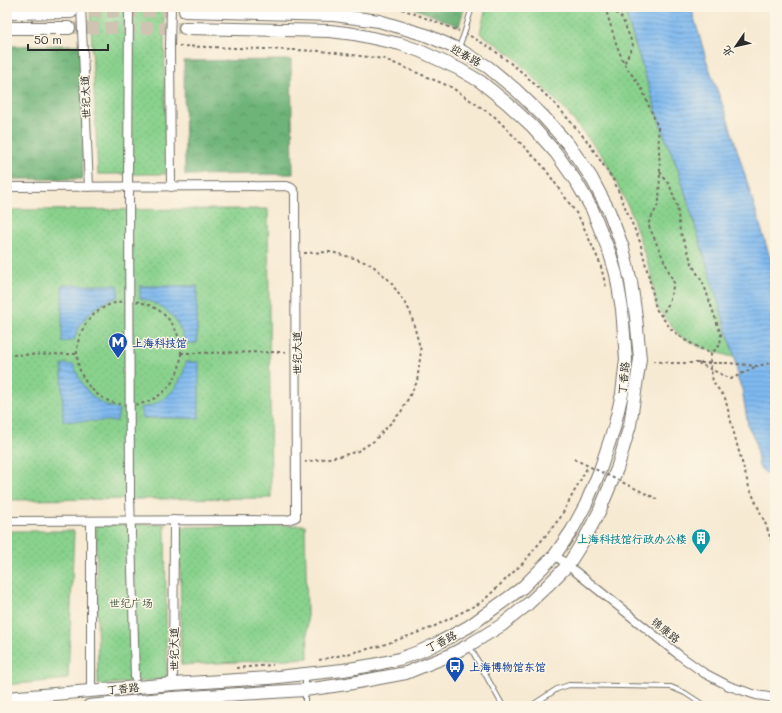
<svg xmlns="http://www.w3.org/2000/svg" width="782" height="713" viewBox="0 0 782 713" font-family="Mali,'LXGW WenKai TC',sans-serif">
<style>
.forest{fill:url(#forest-crowns);stroke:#4c7052}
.park{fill:url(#park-dots);stroke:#5a7e5c}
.water{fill:url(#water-rules);stroke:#55728e}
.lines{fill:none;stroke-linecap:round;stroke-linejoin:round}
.secondary-tunnel{stroke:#cec4b1;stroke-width:12;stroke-dasharray:12 6;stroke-linecap:butt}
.lane-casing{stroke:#726e66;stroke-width:6}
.street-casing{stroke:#726e66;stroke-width:10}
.secondary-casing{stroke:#726e66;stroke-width:14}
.path{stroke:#726e66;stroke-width:2;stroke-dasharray:3 3;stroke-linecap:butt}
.lane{stroke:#fff;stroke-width:4}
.street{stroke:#fff;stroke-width:8}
.secondary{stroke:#fff;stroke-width:12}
.path-bridge{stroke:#726e66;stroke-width:2;stroke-dasharray:3 3;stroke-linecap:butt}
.labels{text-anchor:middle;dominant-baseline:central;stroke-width:3;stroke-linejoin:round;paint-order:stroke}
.street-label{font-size:11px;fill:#2b2b2b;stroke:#fcf5e5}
.transit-label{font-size:11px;font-weight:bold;fill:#164399;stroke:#fcf5e5;text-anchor:start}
.culture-label{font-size:11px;font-weight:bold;fill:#0d838f;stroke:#fcf5e5;text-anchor:end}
.park-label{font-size:11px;fill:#475d48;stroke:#fcf5e5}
</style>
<defs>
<pattern id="forest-crowns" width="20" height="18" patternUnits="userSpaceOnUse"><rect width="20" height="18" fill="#6eb478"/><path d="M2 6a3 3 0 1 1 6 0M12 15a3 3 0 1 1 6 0" fill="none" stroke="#5b9363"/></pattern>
<pattern id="park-dots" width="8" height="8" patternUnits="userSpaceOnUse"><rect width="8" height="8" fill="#89d28d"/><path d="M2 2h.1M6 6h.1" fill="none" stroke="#76b47a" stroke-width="1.8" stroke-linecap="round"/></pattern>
<pattern id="water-rules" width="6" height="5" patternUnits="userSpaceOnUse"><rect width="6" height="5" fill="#7fbaf0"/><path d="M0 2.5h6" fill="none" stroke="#6897c3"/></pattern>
</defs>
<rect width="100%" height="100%" fill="#fcf5e5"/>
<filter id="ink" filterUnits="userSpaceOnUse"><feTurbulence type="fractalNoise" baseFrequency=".025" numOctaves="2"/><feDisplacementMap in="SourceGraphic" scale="8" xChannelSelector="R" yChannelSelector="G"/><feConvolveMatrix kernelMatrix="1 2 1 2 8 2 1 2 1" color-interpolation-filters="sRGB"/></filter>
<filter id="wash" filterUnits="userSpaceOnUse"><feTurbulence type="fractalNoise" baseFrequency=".012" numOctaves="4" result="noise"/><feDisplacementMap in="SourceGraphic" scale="16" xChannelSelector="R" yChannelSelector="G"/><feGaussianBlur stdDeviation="0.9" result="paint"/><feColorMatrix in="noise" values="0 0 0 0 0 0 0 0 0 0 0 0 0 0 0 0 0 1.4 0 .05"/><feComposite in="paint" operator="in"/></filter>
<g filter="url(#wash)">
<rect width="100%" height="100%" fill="#f7ead3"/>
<g class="forest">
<path d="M411,7H462L464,9L459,26Z"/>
<path d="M81,45L83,179H7V46Z"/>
<path d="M291,60L293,174L185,175L184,61Z"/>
</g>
<g class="park">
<path d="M90,7H164L166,174H98Z"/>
<path d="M486,7H628L626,15L664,135L678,169L735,358L700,347L680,336L656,306L651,273L630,210L604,158L566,111L512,55L480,33Z"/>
<path d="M268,209L271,498L7,500V210Z"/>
<path d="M165,524L167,679L98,685L96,525Z"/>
<path d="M305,525L308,658L181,665L180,527Z"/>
<path d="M7,531H74L68,679L7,685Z"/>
</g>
<g class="water">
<path d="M628,7H691L707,62L729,123L775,274V485L773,480L759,467L755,440L748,426L742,389L738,380L735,358L678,169L664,135L626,15Z"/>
<path d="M62,285H118V297C95,305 82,316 74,340L62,342Z"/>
<path d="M140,286H197V343H185C178,316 166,306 140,298Z"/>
<path d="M186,362H199V418H143L140,408C144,407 149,407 152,405C163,401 175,391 180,380C183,375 185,368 186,362Z"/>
<path d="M62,364L74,365C82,389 94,403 119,410L117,421H63Z"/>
</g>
</g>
<g filter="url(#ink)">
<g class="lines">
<g class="secondary-tunnel">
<path d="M71,12L185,11"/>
<path d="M69,28H185"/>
</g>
<g class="lane-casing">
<g id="lane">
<path d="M349,17L350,7"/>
<path d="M459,47L464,34L472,7"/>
<path d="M470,647L503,706"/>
<path d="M305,706V676"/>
<path d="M531,706L557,689L569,685L671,687L685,693L705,706"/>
</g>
</g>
<g class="street-casing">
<g id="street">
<path d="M81,7L89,187"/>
<path d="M129,7L128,187L129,192L130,497L135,677"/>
<path d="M7,187L286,186C291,187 293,188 295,193L296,517L288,520L7,521"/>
<path d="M171,187L170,46L171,7"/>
<path d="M91,521V690"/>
<path d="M555,555L679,655L704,673L729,686L756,695L775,698"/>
<path d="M173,684L174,520"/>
</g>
</g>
<g class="secondary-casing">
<g id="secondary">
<path d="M7,13L71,12"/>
<path d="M7,28H69"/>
<path d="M7,698L173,684L269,678L305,674L343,670L373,665L399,659L421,651L440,642L468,627L522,588L555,555L572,530L586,504L600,470L614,428L622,394L626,359L622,309L616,274L610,254L592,209L577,183L556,153L532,126L507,103L481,82L459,69L420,51L400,44L354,34L330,31L185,28"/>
<path d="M89,706L172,698L305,690L347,684L406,673L428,664L448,656L469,645L502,625L528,604L547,586L568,565L585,538L599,512L617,469L630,425L640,359L636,317L631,282L623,248L609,211L591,177L568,144L543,116L516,90L488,67L458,49L426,35L379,21L334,15L185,11"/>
</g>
</g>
<g class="path">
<path d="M390,7L402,9L459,31"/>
<path d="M605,7L616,43L624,64L641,87L658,127L660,172L659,203L648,224L674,283L669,303L661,316"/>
<path d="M614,7V11L622,18L633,45L624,64"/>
<path d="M470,36L491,48L523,73L557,106L588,142L614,181L640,242L653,294L656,309L671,329L685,340L711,354"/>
<path d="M179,46L321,51L384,59L451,87L495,117L543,166L579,217L600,263L606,287"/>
<path d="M660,172L670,186L677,206L680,231L693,266L704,285L721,335L720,345L711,354L710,363L713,382L725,398L736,441L749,487L766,525L775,552"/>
<path d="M304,253L331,252L354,258L372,265L390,281L410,311L421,351L417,382L401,412L374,441L358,451L341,456L305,462"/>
<circle cx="129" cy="353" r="52"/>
<path d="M181,353L287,352"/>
<path d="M7,355L78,354"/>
<path d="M653,361L672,363H728L757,366L775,362"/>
<path d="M698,363L731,379L757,366"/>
<path d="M319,660L347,654L380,646L431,628L482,602L524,562L560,518L588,466"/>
<path d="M236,668L273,665"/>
</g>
<use href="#lane" class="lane"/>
<use href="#street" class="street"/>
<use href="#secondary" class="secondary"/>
<path class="path-bridge" d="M574,459L657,499"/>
</g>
</g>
<defs>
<g id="metro-pin" transform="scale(1)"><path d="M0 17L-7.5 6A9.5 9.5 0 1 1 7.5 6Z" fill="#1a4fb4" stroke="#fcf5e5"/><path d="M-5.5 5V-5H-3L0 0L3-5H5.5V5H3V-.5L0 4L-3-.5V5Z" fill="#fff"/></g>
<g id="building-pin" transform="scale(1)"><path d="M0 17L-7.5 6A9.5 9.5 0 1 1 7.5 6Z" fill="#0f9aa8" stroke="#fcf5e5"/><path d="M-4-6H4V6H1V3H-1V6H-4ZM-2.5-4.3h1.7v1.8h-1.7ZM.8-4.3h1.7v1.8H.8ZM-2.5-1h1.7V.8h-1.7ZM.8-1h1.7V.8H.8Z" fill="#fff"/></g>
<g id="bus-pin" transform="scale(1)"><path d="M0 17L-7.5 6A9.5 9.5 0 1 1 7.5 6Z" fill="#1a4fb4" stroke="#fcf5e5"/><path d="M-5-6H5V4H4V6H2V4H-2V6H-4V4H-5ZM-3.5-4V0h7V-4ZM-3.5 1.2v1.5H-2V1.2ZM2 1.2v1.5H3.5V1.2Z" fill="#fff"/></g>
</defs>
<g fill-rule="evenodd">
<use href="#metro-pin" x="118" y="342"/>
<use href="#building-pin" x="701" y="538"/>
<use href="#bus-pin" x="455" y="666"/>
</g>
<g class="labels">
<g class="street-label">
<text transform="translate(466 55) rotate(29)">迎春路</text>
<text transform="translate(85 97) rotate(-92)">世纪大道</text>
<text transform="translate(296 353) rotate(-90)">世纪大道</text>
<text transform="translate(623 378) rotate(-84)">丁香路</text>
<text transform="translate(666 630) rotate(39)">锦康路</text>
<text transform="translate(441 641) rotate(-27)">丁香路</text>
<text transform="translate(173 649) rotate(-90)">世纪大道</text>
<text transform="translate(123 688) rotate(-5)">丁香路</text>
</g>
<g class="transit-label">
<text x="132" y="342">上海科技馆</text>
<text x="469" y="666">上海博物馆东馆</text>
</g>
<g class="culture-label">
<text x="687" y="538">上海科技馆行政办公楼</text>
</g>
<g class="park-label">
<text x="131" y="602">世纪广场</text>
</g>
</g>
<rect width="782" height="713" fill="none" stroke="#fcf5e5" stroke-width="24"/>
<g transform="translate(736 46) rotate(236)" stroke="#fcf5e5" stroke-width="3" paint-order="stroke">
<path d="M0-3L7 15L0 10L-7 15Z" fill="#2b2b2b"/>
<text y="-6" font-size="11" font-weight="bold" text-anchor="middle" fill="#2b2b2b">北</text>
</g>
<path d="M28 44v6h80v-6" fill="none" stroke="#2b2b2b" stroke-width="2"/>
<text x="34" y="44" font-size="12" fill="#2b2b2b" stroke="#fcf5e5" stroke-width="3" paint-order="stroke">50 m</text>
</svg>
